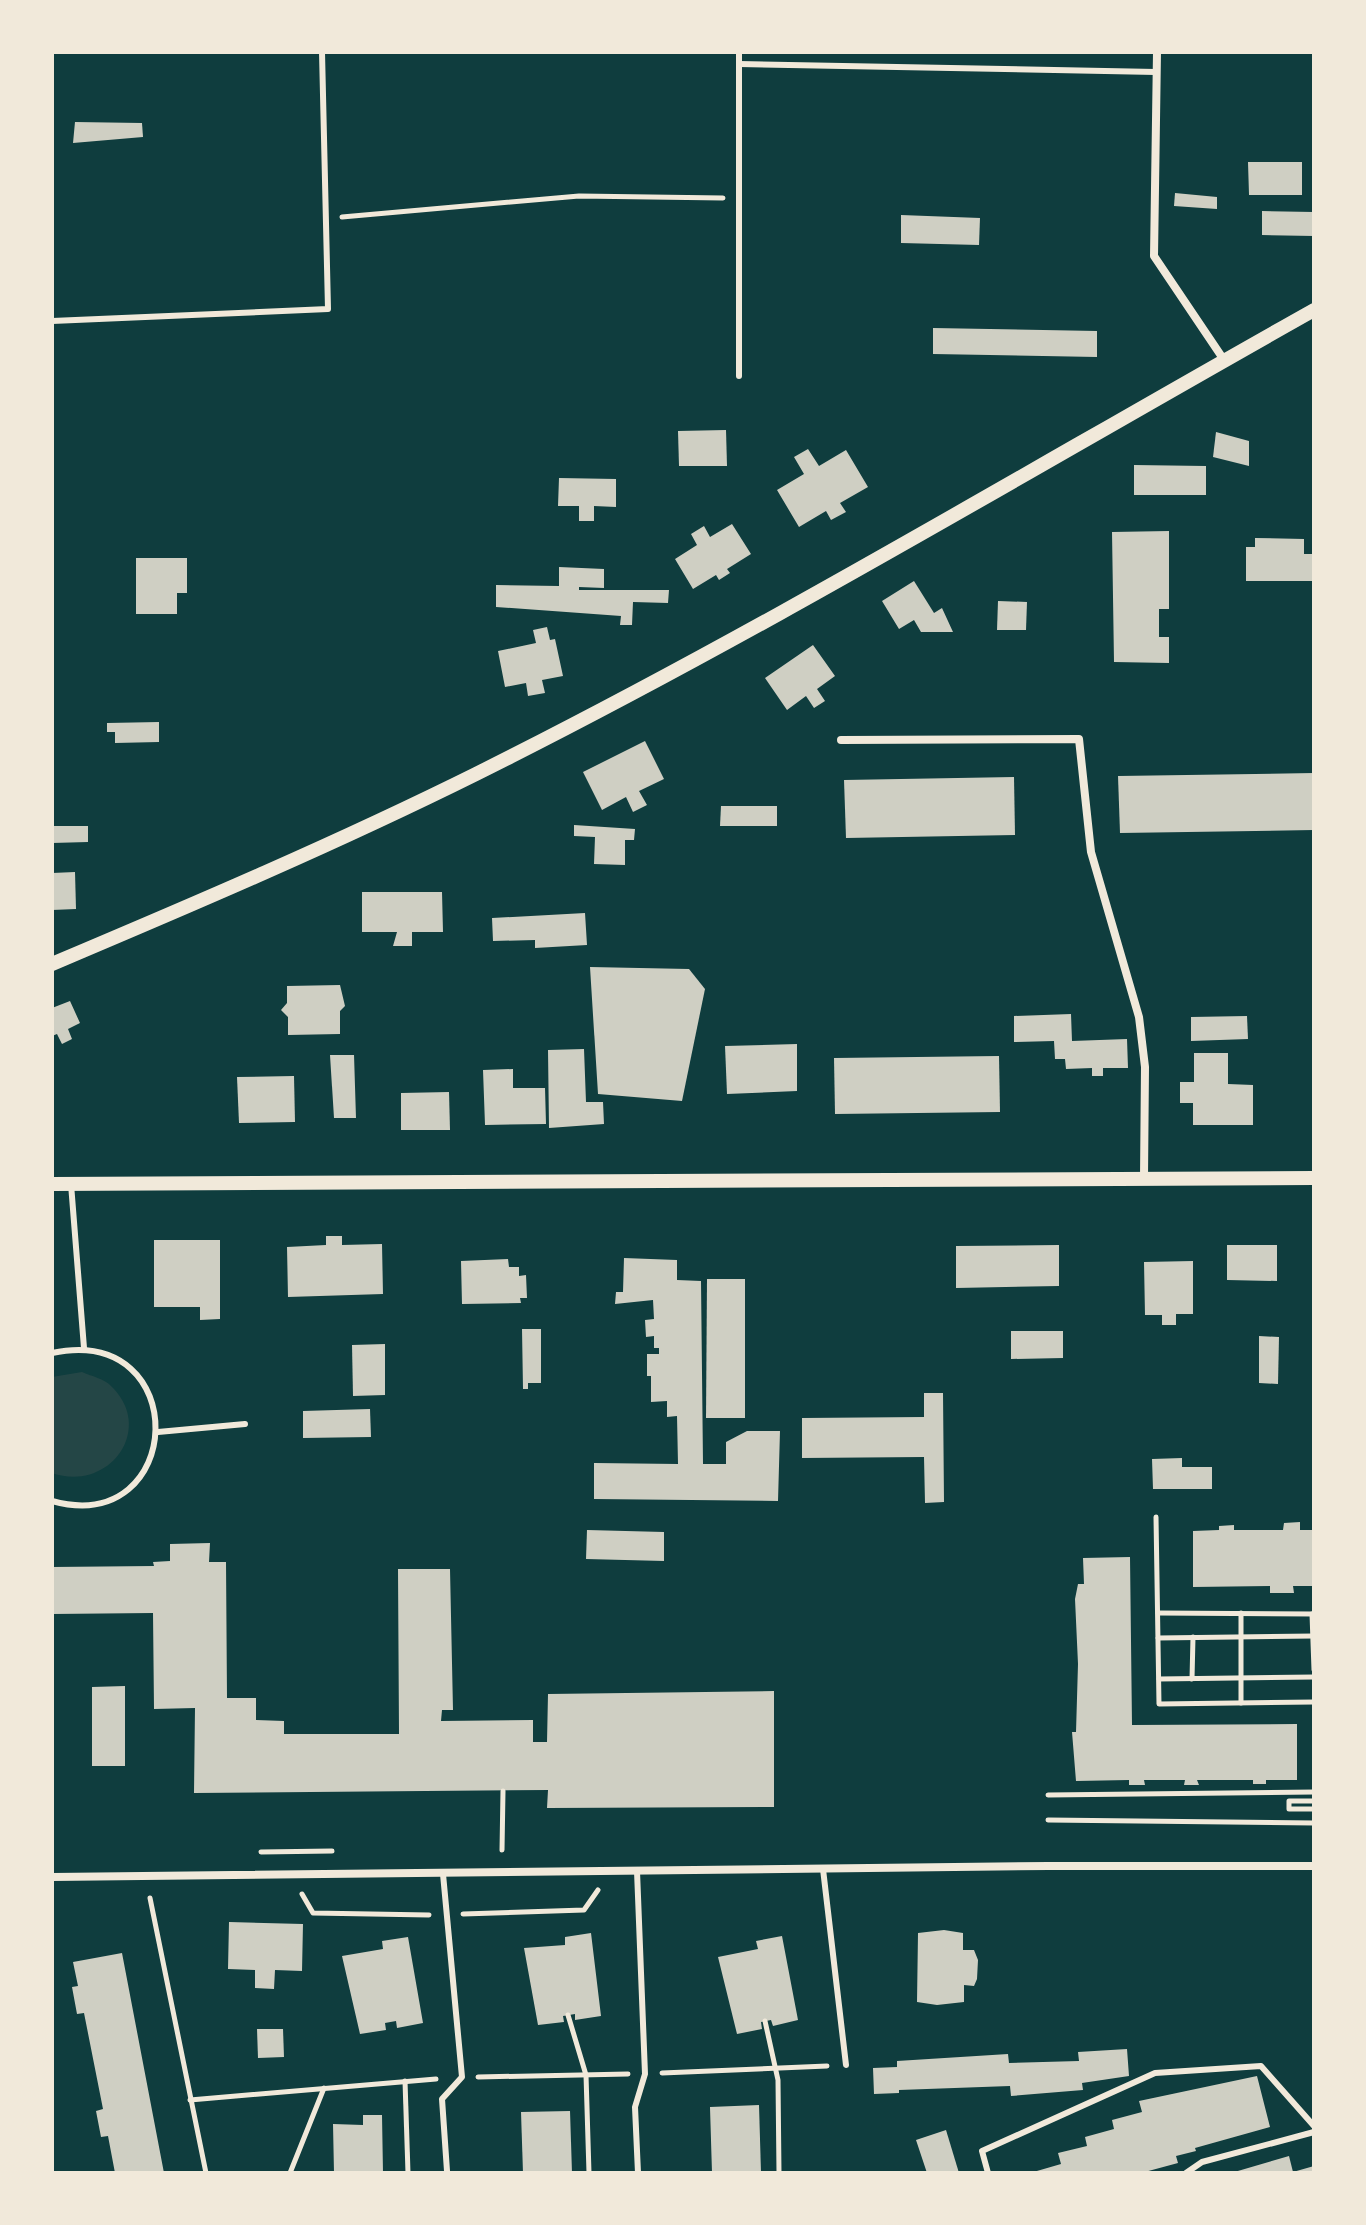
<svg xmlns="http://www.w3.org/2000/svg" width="1366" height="2225" viewBox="0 0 1366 2225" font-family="'IBM Plex Serif',serif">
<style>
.green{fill:#244646}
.building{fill:#cfcfc3}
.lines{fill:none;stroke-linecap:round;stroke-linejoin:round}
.path{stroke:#f1e9da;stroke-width:5}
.service{stroke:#f1e9da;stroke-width:6}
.minor{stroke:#f1e9da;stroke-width:8}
.tertiary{stroke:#f1e9da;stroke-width:14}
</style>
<rect width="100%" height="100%" fill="#0f3d3e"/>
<path class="green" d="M82,1372C91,1376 105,1379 111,1386C156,1429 109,1493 52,1473V1377Z"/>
<g class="building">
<path d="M75,122L142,123L143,137L73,143Z"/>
<path d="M1248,162H1302V195H1249Z"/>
<path d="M1175,193L1217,197V209L1174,206Z"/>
<path d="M1262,211L1314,212V236L1262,235Z"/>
<path d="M901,215L980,218L979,245L901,243Z"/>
<path d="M933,328L1097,331V357L933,354Z"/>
<path d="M726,430L727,466H679L678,431Z"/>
<path d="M1216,432L1249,441V466L1213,457Z"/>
<path d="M808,449L819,466L846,450L868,487L840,503L846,512L831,520L826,511L799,527L777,490L804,474L794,457Z"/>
<path d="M1134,465L1206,466V495H1134Z"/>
<path d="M559,478L616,479V507L594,506V521H579V506H558Z"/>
<path d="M732,524L751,554L727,569L730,573L719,580L716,575L693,589L675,559L697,545L691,534L704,526L710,537Z"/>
<path d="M1169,531V609H1159V637H1169V663L1114,662L1112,532Z"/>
<path d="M1255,538L1304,539V554H1314V581H1246V547H1255Z"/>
<path d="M136,558H187V593H177V614H136Z"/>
<path d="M559,567L604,569V588L579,587V590H669L668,603L633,602L632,625H620L621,616L496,607V585L559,586Z"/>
<path d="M914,581L934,613L942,608L953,632H921L914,620L899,629L882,601Z"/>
<path d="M998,601L1027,602L1026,630H997Z"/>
<path d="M547,627L550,640L555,639L563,676L542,680L545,693L528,696L526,683L505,687L498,651L536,643L533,630Z"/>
<path d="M813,645L835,676L817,689L825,701L814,708L806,696L787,710L765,678Z"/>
<path d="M159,722V742L115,743V732H107V723Z"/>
<path d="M645,741L664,779L639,791L647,805L633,812L626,797L602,810L583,772Z"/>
<path d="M1314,773V830L1120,833L1118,776Z"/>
<path d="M1014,777L1015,835L846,838L844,780Z"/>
<path d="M721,806H777V826H720Z"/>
<path d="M574,825L635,829L634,840H625V865L594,864L595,837L574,836Z"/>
<path d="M52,826H88V842L52,843Z"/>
<path d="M75,872L76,909L52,910V873Z"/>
<path d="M362,892H442L443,932H412V946H393L397,932H362Z"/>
<path d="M585,913L587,945L535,948V940L493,941L492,918Z"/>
<path d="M590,967L689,969L705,989L682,1101L598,1094Z"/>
<path d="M340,985L345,1006L340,1011V1034L288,1035V1017L281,1010L287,1003V986Z"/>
<path d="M70,1001L80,1023L68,1029L72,1039L62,1044L57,1034L52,1036V1008Z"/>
<path d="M1071,1014L1072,1041L1127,1039L1128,1068H1103V1076H1092V1068L1066,1069L1065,1059H1055L1054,1041L1014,1042V1016Z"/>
<path d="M1247,1016L1248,1039L1191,1041V1017Z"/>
<path d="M797,1044V1091L727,1094L725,1046Z"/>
<path d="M584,1049L586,1102H603L604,1124L549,1128L548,1050Z"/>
<path d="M1194,1053H1228V1084L1253,1085V1125H1193V1103H1180V1082H1194Z"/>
<path d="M330,1055H354L356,1118H334Z"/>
<path d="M999,1056L1000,1112L835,1114L834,1058Z"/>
<path d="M513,1069V1088H545L546,1124L485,1125L483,1070Z"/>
<path d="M294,1076L295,1122L239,1123L237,1077Z"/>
<path d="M449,1092L450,1130H401V1093Z"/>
<path d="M326,1236H342V1245L382,1244L383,1294L288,1297L287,1247L326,1245Z"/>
<path d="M154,1240H220V1319L200,1320V1307H154Z"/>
<path d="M1059,1245V1286L956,1288V1246Z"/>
<path d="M1227,1245H1277V1281L1227,1280Z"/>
<path d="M624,1258L677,1260V1280L701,1281L703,1464H726V1442L747,1431H780L778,1501L594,1499V1463L678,1464L677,1416L667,1417V1401L651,1402V1376H647V1354H659V1348H654V1336L646,1337L645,1320L654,1319L653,1300L615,1304L616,1292H623Z"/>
<path d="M508,1259L509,1267H519V1276L526,1275L527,1298H520L521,1303L462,1304L461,1261Z"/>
<path d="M1193,1261V1314H1176V1325H1162V1315H1145L1144,1262Z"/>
<path d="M707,1279H745V1418H706Z"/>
<path d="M522,1329H541V1383H528V1389H523Z"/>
<path d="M1011,1331H1063V1358L1011,1359Z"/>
<path d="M1259,1336L1279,1337L1278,1384L1259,1383Z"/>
<path d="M385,1344V1395L353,1396L352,1345Z"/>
<path d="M924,1393H943L944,1502L925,1503L924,1457L802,1458V1418L924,1417Z"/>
<path d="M370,1409L371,1437L303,1438V1411Z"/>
<path d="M1182,1458V1467H1212V1489H1153L1152,1459Z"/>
<path d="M1300,1522V1530H1314V1586H1293L1294,1593H1270V1586L1193,1587V1531L1219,1530V1526L1234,1525V1530H1283L1284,1523Z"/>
<path d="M587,1530L664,1532V1561L586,1559Z"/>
<path d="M210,1543L209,1562H226L227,1698H256V1720L284,1721V1734H399L398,1569H450L453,1710H442L441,1721L533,1720V1742H547L548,1694L774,1691V1807L547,1808L548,1790L194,1793L195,1708L154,1709L153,1613L52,1614V1567L154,1566L153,1562L170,1561V1544Z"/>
<path d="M1130,1557L1132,1725L1297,1724V1780H1266V1784H1253V1780H1197L1199,1785H1184L1185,1780H1144L1145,1785H1129V1780L1076,1781L1072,1732H1076L1078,1664L1075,1599L1078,1584H1084L1083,1558Z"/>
<path d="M125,1686V1766H92V1687Z"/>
<path d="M229,1922L303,1924L302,1971L275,1970L274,1989L255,1988V1970L228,1969Z"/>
<path d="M944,1930L963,1933V1950H974L978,1960L977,1979L974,1986L964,1985V2002L937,2005L917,2002L918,1933Z"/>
<path d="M591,1933L601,2016L575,2020V2014L563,2016L564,2022L538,2025L524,1948L565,1945V1937Z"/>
<path d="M782,1936L798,2020L773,2026L771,2020L761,2022L762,2029L737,2034L718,1957L758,1949L756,1941Z"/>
<path d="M408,1937L423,2023L397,2028L396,2021L385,2023L386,2030L360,2034L342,1956L383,1949L382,1941Z"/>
<path d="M122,1953L164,2173H115L108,2136L101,2137L96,2111L103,2109L84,2013L77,2014L72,1987L78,1986L73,1962Z"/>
<path d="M257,2029H283L284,2057L258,2058Z"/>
<path d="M1127,2049L1129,2076L1082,2083L1083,2090L1011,2096L1010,2086L899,2090V2093L874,2094L873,2068L897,2067V2061L1008,2054L1009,2063L1079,2061L1078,2052Z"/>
<path d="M1257,2076L1270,2127L1195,2148L1196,2151L1176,2156L1178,2163L1141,2173H1030L1061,2164L1058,2153L1087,2146L1085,2137L1114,2129L1112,2120L1142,2112L1139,2101Z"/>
<path d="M759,2105L761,2173H712L710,2107Z"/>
<path d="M570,2111L572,2173H523L521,2112Z"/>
<path d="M363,2115H382L383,2173H334L333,2124L363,2125Z"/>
<path d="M946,2130L959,2173H927L916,2140Z"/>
<path d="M1289,2156L1293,2172L1314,2166V2173H1231Z"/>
</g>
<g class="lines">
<g class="path">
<path d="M342,217L579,196L723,198"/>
<path d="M1156,1517L1159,1704L1314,1702"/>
<path d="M1158,1613L1314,1614"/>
<path d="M1312,1614L1314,1670"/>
<path d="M1158,1638L1314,1636"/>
<path d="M1159,1679L1314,1677"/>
<path d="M1192,1679L1193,1637"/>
<path d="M1241,1703V1613"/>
<path d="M1048,1795L1314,1792"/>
<path d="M1314,1801H1289V1809H1314"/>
<path d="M1048,1820L1314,1823"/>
<path d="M502,1850L503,1791"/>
<path d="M261,1852L332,1851"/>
<path d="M302,1894L313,1913L429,1915"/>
<path d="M150,1898L206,2173"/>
<path d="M463,1914L584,1910L598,1890"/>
<path d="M568,2015L586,2075L589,2173"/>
<path d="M765,2021L778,2080L779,2173"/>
<path d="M662,2073L827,2066"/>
<path d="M478,2077L628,2074"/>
<path d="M405,2081L408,2173"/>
<path d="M190,2100L436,2079"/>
<path d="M290,2173L324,2088"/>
</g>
<g class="service">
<path d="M739,52V376"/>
<path d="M739,64L1156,72"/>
<path d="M52,321L328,309L322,52"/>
<path d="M71,1184L84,1348"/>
<path d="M52,1353C194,1323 186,1538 52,1501"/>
<path d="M158,1432L245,1424"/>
<path d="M823,1869L846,2065"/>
<path d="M637,1871L645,2074L635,2107L638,2173"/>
<path d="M443,1874L462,2077L442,2099L447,2171"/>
<path d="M988,2173L982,2151L1155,2073L1261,2066L1314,2126"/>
<path d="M1186,2173L1202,2162L1314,2132"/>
</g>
<g class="minor">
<path d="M1157,52L1154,256L1224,360"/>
<path d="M841,740L1079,739L1091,852L1139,1017L1145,1067L1144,1177"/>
<path d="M52,1877L1049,1866H1314"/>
</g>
<g class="tertiary">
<path d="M52,964C194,904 337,843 476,774C761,632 1036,466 1314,310"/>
<path d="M52,1184L1314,1178"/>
</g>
</g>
<rect width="1366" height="2225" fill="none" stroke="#f1e9da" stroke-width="108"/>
</svg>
